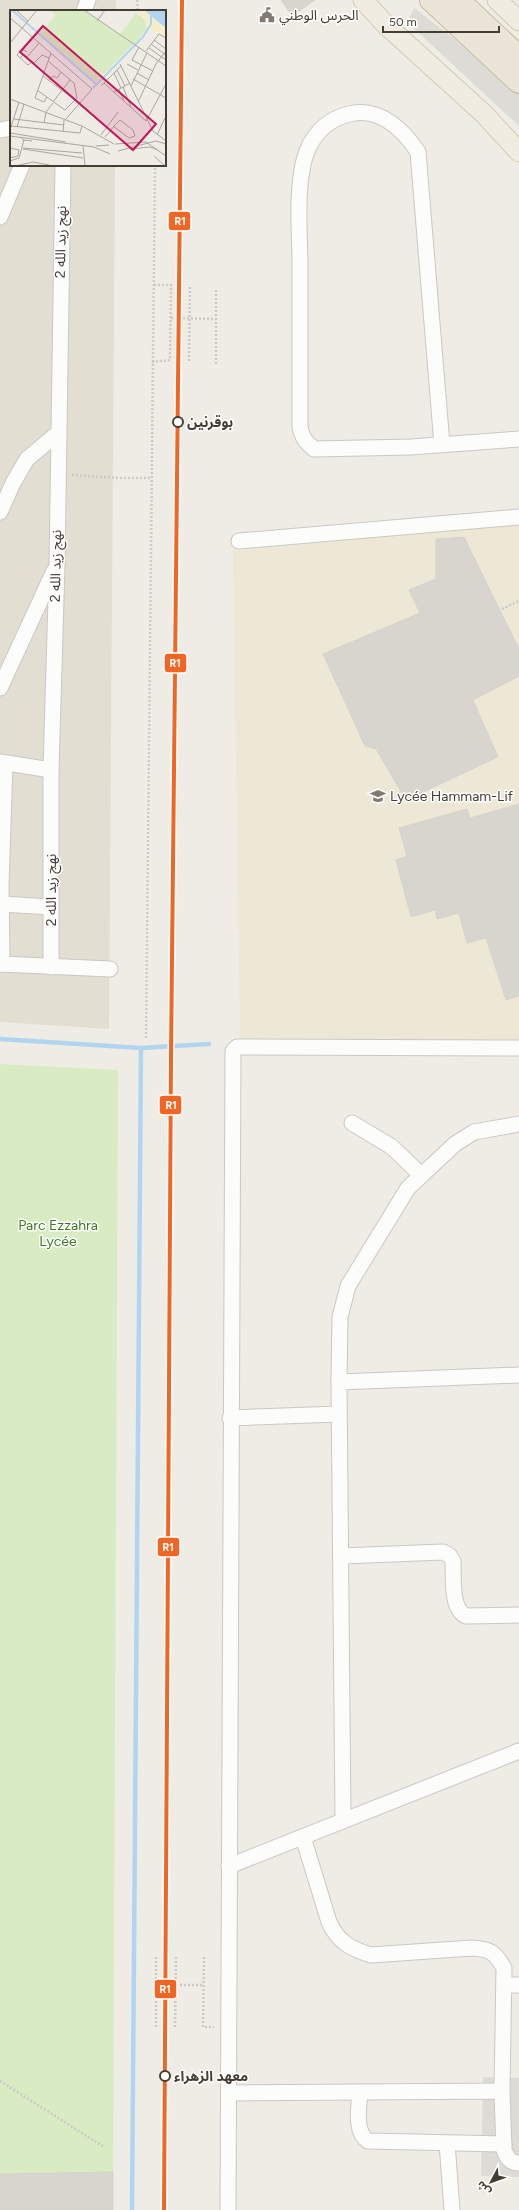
<svg xmlns="http://www.w3.org/2000/svg" width="519" height="2210" viewBox="0 0 519 2210" font-family="Figtree,'Noto Sans Arabic',sans-serif">
<style>
.residential{fill:#e3ded2}
.education{fill:#ede8d6}
.green{fill:#d9ebc2}
.parking{fill:#dddbd6}
.lines{fill:none;stroke-linecap:round;stroke-linejoin:round}
.stream{stroke:#b1d4f0;stroke-width:4.5}
.building{fill:#d7d5ce;stroke:#d6d3cb}
.minor-casing{stroke:#cac8c1;stroke-width:17}
.major-casing{stroke:#d2cab1;stroke-width:21}
.highway-casing{stroke:#c8bb9e;stroke-width:24}
.path{stroke:#cdcac5;stroke-width:2.5;stroke-dasharray:2 2;stroke-linecap:butt}
.minor{stroke:#fcfcfb;stroke-width:15}
.major{stroke:#f0ece1;stroke-width:19}
.highway{stroke:#ebe5d7;stroke-width:22}
.rail-1-casing{stroke:#fff;stroke-width:7}
.rail-1{stroke:#f26522;stroke-width:4}
.stop-dot{fill:#fff;stroke:#443d32;stroke-width:2}
.labels{text-anchor:middle;dominant-baseline:central;stroke-width:3;stroke-linejoin:round;paint-order:stroke}
.poi-label{font-size:14px;fill:#443d32;stroke:#fff;text-anchor:start}
.street-label{font-size:14px;fill:#443d32;stroke:#fff}
.stop-label{font-size:14px;font-weight:bold;fill:#443d32;stroke:#fff;text-anchor:start}
.park-label{font-size:14px;fill:#3e7822;stroke:#fff}
.inset-river{fill:none;stroke:#b1d4f0;stroke-width:2}
.inset-road{fill:none;stroke:#aaa69d;stroke-width:1}
.view{fill:#c2185b;fill-opacity:0.15;stroke:#c2185b;stroke-width:2}
.inset-edge{fill:none;stroke:#443d32;stroke-width:2}
.line-badge{stroke:#fff;stroke-width:1.5}
.badge-label{font-size:11px;text-anchor:middle;font-weight:bold;fill:#fff}
</style>
<rect width="100%" height="100%" fill="#eeece5"/>
<path class="residential" d="M0,0H116V11H11V165H115L109,1029L0,1022Z"/>
<path class="education" d="M519,523V1041L240,1042L233,551Z"/>
<path class="green" d="M0,1064L118,1070L113,2172L0,2174Z"/>
<g class="parking">
<path d="M414,8L452,37L519,94V126L407,22Z"/>
<path d="M483,2077L519,2078V2177L481,2176Z"/>
</g>
<g class="lines">
<g class="stream">
<path d="M0,1039L141,1048L209,1044"/>
<path d="M132,2210L141,1048"/>
</g>
</g>
<g class="building">
<path d="M281,0H315L292,16Z"/>
<path d="M464,537L519,649V676L473,700L498,757L406,800L376,749L365,746L323,654L420,613L409,590L436,579V539Z"/>
<path d="M519,804V996L506,1000L486,938L467,943L459,913L437,919L435,910L411,917L396,860L407,856L399,828L467,809L470,818Z"/>
<path d="M113,2172V2210H0V2174Z"/>
</g>
<g class="lines">
<g class="minor-casing">
<g id="minor">
<path d="M84,11L88,0"/>
<path d="M0,130L11,128"/>
<path d="M0,217L22,165"/>
<path d="M442,445L418,152C404,131 382,109 354,113C332,117 316,129 307,151C296,179 299,226 300,257C300,313 300,370 300,427C302,438 306,442 314,449L411,447L519,439"/>
<path d="M0,512L13,483L27,459L58,433"/>
<path d="M239,541L519,517"/>
<path d="M0,688L54,571"/>
<path d="M0,762L51,770"/>
<path d="M1,904L51,907"/>
<path d="M0,964L110,969"/>
<path d="M2,964L1,886L5,763"/>
<path d="M51,967V770L57,565L63,165"/>
<path d="M352,1123L392,1147L421,1175"/>
<path d="M339,1382L519,1375"/>
<path d="M230,1418L339,1414"/>
<path d="M341,1556L443,1552L449,1555L453,1561C454,1576 450,1609 466,1616L519,1615"/>
<path d="M343,1821L339,1382L340,1317L348,1286L408,1188L455,1144L474,1132L519,1124"/>
<path d="M303,1837L329,1922C338,1942 351,1949 371,1955L472,1948C490,1949 495,1952 504,1968L502,2091"/>
<path d="M229,1866L519,1751"/>
<path d="M504,1985H519"/>
<path d="M360,2092C359,2107 354,2132 368,2141L504,2144"/>
<path d="M229,2093L502,2091L504,2150C507,2158 510,2163 519,2163"/>
<path d="M447,2143L452,2210"/>
<path d="M228,2210L233,1051L237,1047L519,1048"/>
</g>
</g>
<g class="major-casing">
<g id="major">
<path d="M363,0L386,25L484,114L519,152"/>
<path d="M497,0L519,21"/>
</g>
</g>
<g class="highway-casing">
<g id="highway">
<path d="M431,0L519,82"/>
<path d="M458,0L519,57"/>
</g>
</g>
<g class="path">
<path d="M137,0L138,11"/>
<path d="M171,318L216,319"/>
<path d="M189,361L190,285"/>
<path d="M152,362L170,360L171,285H153"/>
<path d="M216,364V288"/>
<path d="M72,475L118,478H151"/>
<path d="M502,609L519,601"/>
<path d="M146,1038L155,165"/>
<path d="M156,1957V2027"/>
<path d="M204,1957L203,2027H214"/>
<path d="M156,1985H203"/>
<path d="M175,2027L176,1957"/>
<path d="M0,2081L104,2147"/>
</g>
<use href="#minor" class="minor"/>
<use href="#major" class="major"/>
<use href="#highway" class="highway"/>
<g class="rail-1-casing">
<path id="rail-1" d="M164,2210L171,1056L182,0"/>
</g>
<use href="#rail-1" class="rail-1"/>
</g>
<defs>
<g id="civic-bare" transform="scale(1.2)"><path d="M-.6-6.5H3V-4.5H.6V-3L4-1V1h2V6H-6V1h2V-1L-.6-3ZM-1.2 2.5V6h2.4V2.5Z" fill="#807a71" stroke="#fff" stroke-width="2.5" paint-order="stroke"/></g>
<g id="school-bare" transform="scale(1.2)"><path d="M0-5L7-2L0 1L-7-2ZM-4 1L0 2.5L4 1V4Q0 6-4 4Z" fill="#807a71" stroke="#fff" stroke-width="2.5" paint-order="stroke"/></g>
</defs>
<g fill-rule="evenodd">
<use href="#civic-bare" x="267" y="15"/>
<use href="#school-bare" x="378" y="796"/>
</g>
<g class="stop-dot">
<circle cx="178" cy="422" r="5"/>
<circle cx="165" cy="2076" r="5"/>
</g>
<g class="labels">
<g class="poi-label">
<text x="279" y="15">الحرس الوطني</text>
<text x="390" y="796">Lycée Hammam-Lif</text>
</g>
<g class="street-label">
<text transform="translate(61 242) rotate(-89)">نهج زيد الله 2</text>
<text transform="translate(56 566) rotate(-89)">نهج زيد الله 2</text>
<text transform="translate(51 890) rotate(-90)">نهج زيد الله 2</text>
</g>
<g class="stop-label">
<text x="187" y="422">بوقرنين</text>
<text x="174" y="2076">معهد الزهراء</text>
</g>
<g class="park-label">
<text x="58" y="1225">Parc Ezzahra<tspan x="58" dy="16">Lycée</tspan></text>
</g>
</g>
<g transform="translate(10 10)">
<rect width="156" height="156" fill="#eeece5"/>
<path d="M40,0H73L123,34L86,72L30,23L46,5ZM126,3L135,10L137,19L125,34L110,24Z" fill="#d9ebc2"/>
<path d="M125,0H134L155,17L156,26L137,19L135,10Z" fill="#f5eecc"/>
<path d="M134,0H156V18L146,10Z" fill="#b1d4f0"/>
<path class="inset-river" d="M2,0L86,74M83,78L133,27L141,14V6"/>
<path class="inset-road" d="M6,0L18,11M74,0L156,56M0,8L12,18M87,11L95,0M12,18L82,79L56,109M144,30L156,39M0,33L27,0M141,34L156,45M129,37L122,50L143,61M139,38L156,50M136,41L149,24L156,28M17,42L12,39L7,45L18,55L22,52M17,47L24,53L32,45L39,48M10,48L14,44L17,47L29,33M110,54L143,121L156,131M117,54L128,60M107,60L115,76M104,63L111,78M127,63L139,70M33,66L65,90M123,69L156,88M39,70L43,66L47,68L51,62M97,71L107,80M94,73L136,111L156,74M91,76L111,56M121,76L137,43M113,77L121,97M109,79L114,91M27,80L55,100L67,88L64,73L38,51M104,82L120,73M37,87L34,92L25,88L41,43M0,89L72,116L104,134M43,92L60,70M128,92L146,54L156,41M4,109L54,115M34,113L36,102L43,93M1,116L70,123L72,116M7,117L14,94M0,120L9,92M53,122L54,110M0,123L56,132M91,125L108,102M147,125L156,106M0,126L84,137L100,144M11,127L13,130L22,131M95,127L105,115L110,110L123,120L125,126L119,128L103,116M105,134L136,132L156,146M73,135L75,156M86,136L99,135M0,138L9,140L8,146L0,148M13,138L72,143M13,139L73,148M120,139L140,137L148,140M108,141L146,131L156,134M144,146L155,156M0,151L9,148L14,130M5,156L23,152L39,155"/>
<path class="view" d="M33,16L146,114L123,140L10,42Z"/>
<rect width="156" height="156" class="inset-edge"/>
</g>
<g class="line-badge">
<rect x="168" y="211" width="23" height="20" rx="4" fill="#f26522"/>
<rect x="164" y="653" width="23" height="20" rx="4" fill="#f26522"/>
<rect x="159" y="1095" width="23" height="20" rx="4" fill="#f26522"/>
<rect x="157" y="1537" width="23" height="20" rx="4" fill="#f26522"/>
<rect x="154" y="1979" width="23" height="20" rx="4" fill="#f26522"/>
</g>
<g class="badge-label">
<text x="180" y="225">R1</text>
<text x="175" y="667">R1</text>
<text x="171" y="1109">R1</text>
<text x="168" y="1551">R1</text>
<text x="165" y="1993">R1</text>
</g>
<g transform="translate(491 2182) rotate(229)" stroke="#ffffff" stroke-width="3" paint-order="stroke">
<path d="M0-3L7 15L0 10L-7 15Z" fill="#443d32"/>
<text y="-6" font-size="11" font-weight="bold" text-anchor="middle" fill="#443d32">ش</text>
</g>
<path d="M383 26v6h116v-6" fill="none" stroke="#443d32" stroke-width="2"/>
<text x="389" y="26" font-size="12" fill="#443d32" stroke="#ffffff" stroke-width="3" paint-order="stroke">50 m</text>
</svg>
